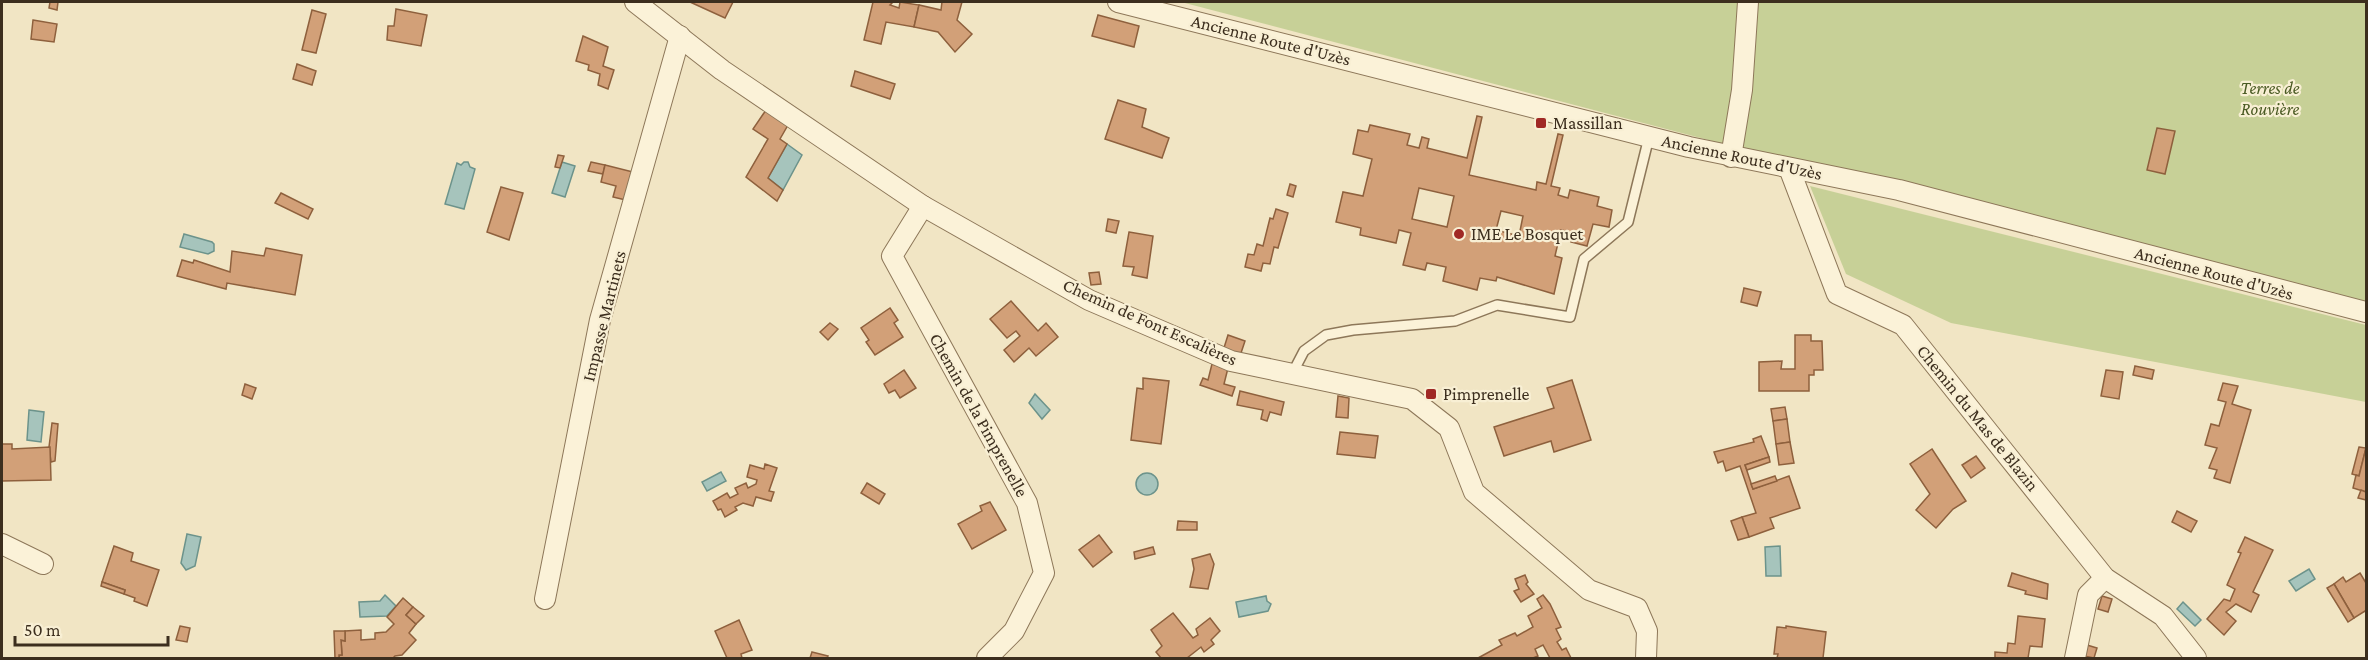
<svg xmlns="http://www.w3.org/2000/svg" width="2368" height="660" viewBox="0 0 2368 660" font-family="'Crimson Pro',serif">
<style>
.green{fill:#c7d097}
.water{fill:#a6c4bc;stroke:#6c938b;stroke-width:1.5}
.building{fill:#d2a078;stroke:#8e603d;stroke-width:1.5;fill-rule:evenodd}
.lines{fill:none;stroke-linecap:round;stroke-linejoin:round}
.lane-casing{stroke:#8d7759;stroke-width:12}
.street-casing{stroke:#8d7759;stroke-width:22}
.lane{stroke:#fbf2d8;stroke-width:9}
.street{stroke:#fbf2d8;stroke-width:20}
.poi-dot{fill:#a02925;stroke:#f8efd4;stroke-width:2}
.labels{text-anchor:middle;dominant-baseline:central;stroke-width:4.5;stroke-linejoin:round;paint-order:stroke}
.street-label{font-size:18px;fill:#3c2e1e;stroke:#f8efd4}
.park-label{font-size:18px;font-style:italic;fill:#4a5a23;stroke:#f8efd4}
.poi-label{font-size:18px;fill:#3c2e1e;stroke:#f8efd4;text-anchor:start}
</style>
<rect width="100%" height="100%" fill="#f1e5c4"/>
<g class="green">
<path d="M1181,2H2366V310L2075,236Z"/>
<path d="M1810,186L2366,325V402L1951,323L1846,274Z"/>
</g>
<g class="water">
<path d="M787,144L802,155L783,190L768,178Z"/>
<path d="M464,162H468L470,167L475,169L464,209L445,204L457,163L461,165Z"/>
<path d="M562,162L575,166L565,197L552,193Z"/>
<path d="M184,234L212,242L214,244V251L208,254L180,247Z"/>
<path d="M1035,394L1050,410L1042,419L1029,403Z"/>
<path d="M29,410L44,412L41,442L27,440Z"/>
<path d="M721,472L726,481L707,491L702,482Z"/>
<circle cx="1147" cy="484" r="11"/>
<path d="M187,534L201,537L195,566L186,570L181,563Z"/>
<path d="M1780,546L1781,576H1766L1765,547Z"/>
<path d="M2309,569L2315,579L2296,591L2289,581Z"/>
<path d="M385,595L396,606L387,616L360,617L359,602L380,601Z"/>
<path d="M1266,596L1267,601L1271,604L1268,611L1239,617L1236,602Z"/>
<path d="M2183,602L2201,620L2195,626L2177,609Z"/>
</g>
<g class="building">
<path d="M50,2H58L57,10L49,8Z"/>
<path d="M690,2H733L725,18Z"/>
<path d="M873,2H893L890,5L899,8L900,2L919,5L914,27L886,22L881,44L864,40Z"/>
<path d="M942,2H962L957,20L972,34L955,52L938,32L914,27L919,5L941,10Z"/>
<path d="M396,9L427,15L421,46L387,40L388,26H394Z"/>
<path d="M312,10L326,14L316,53L302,50Z"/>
<path d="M1098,15L1139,26L1134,47L1092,36Z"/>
<path d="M33,20L57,24L54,42L31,39Z"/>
<path d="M583,36L608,47L603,66L614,70L608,89L598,85L600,74L588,70L589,65L576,61Z"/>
<path d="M297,64L316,71L312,85L293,79Z"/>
<path d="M855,71L895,84L890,99L851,86Z"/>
<path d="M1118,100L1146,109L1142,127L1169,138L1162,158L1105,139Z"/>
<path d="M766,110L788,125L780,139L787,144L768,178L783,190L777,201L746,177L768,139L753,129Z"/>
<path d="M1477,116L1482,117L1469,175L1536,190L1537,182L1546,184L1558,134L1563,135L1551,186L1560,188L1558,195L1568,198L1570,190L1599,197L1597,206L1612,210L1609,227L1593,224L1587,246L1571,242L1573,233L1561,230L1555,256L1562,258L1554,294L1497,277L1496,281L1480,278L1477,290L1443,281L1446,267L1427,263L1425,270L1403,265L1411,233L1399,230L1396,243L1360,235L1361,228L1336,222L1343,192L1363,196L1372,159L1353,154L1358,130L1368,132L1370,125L1410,134L1407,145L1419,148L1422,137L1429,139L1427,148L1467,158ZM1419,188L1454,196L1447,227L1412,219ZM1501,211L1523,216L1519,236L1496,230Z"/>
<path d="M2157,128L2175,131L2165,174L2147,170Z"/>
<path d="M558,155L564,156L560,168L555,167Z"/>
<path d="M591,162L605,165L603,174L588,171Z"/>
<path d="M605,165L637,173L630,201L613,197L616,186L601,182Z"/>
<path d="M1290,184L1296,186L1293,197L1287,195Z"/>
<path d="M501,187L523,193L509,240L487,232Z"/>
<path d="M281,193L313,209L308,219L275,203Z"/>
<path d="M1276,209L1288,213L1278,248L1274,247L1270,264L1263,263L1261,271L1245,267L1248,254L1254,255L1257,244L1263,246L1270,218L1273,219Z"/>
<path d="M1108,219L1119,221L1116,233L1106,231Z"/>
<path d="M1129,232L1153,236L1147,278L1132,275L1134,267L1123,266Z"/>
<path d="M266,248L302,255L295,295L227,283L226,289L177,276L182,260L193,263L194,260L230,272L232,251L264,256Z"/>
<path d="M1099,272L1101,284L1091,285L1089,273Z"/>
<path d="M1744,288L1761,292L1757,306L1741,302Z"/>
<path d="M1011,301L1038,331L1046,323L1058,337L1036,356L1029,348L1014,362L1004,350L1020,336L1016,331L1007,338L990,319Z"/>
<path d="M890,308L898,320L894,323L903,337L875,355L866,342L869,340L861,328Z"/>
<path d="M830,323L838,329L828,340L820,332Z"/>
<path d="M1228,335L1245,341L1240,356L1223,351Z"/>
<path d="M1795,335H1811V341H1822L1823,370H1814V375H1809V391H1759V362L1782,361L1781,369H1795Z"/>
<path d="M1212,364L1228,368L1224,384L1235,387L1232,396L1200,385L1203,378L1208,380Z"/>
<path d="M2135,366L2154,370L2152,379L2133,375Z"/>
<path d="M904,370L916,388L900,398L895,390L889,393L884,384Z"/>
<path d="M2106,370L2123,372L2119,399L2101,396Z"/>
<path d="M1143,378L1169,381L1161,444L1131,440L1137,388L1143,389Z"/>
<path d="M1572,380L1591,440L1554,452L1551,441L1504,456L1494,427L1554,408L1547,388Z"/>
<path d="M2223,383L2238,386L2232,404L2251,410L2230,483L2214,478L2217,470L2209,468L2217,448L2205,445L2211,424L2219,426L2226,402L2218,400Z"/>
<path d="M245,384L256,388L252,399L242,395Z"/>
<path d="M1240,391L1284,402L1281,415L1270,412L1267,421L1261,419L1263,410L1237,405Z"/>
<path d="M1338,396L1349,398L1348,418L1336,417Z"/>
<path d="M1785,407L1787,419L1773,421L1771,409Z"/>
<path d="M1787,419L1790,442L1776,444L1773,421Z"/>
<path d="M52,423L58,424L55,461L51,462L49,447Z"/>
<path d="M1340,432L1378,436L1375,458L1337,454Z"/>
<path d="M1761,436L1769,457L1745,465L1753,489L1789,476L1800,508L1770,518L1774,528L1749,537L1742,517L1756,513L1740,466L1726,471L1723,461L1718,463L1714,452L1754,442L1753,439Z"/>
<path d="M1790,442L1794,463L1779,465L1776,444Z"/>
<path d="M2,444H12V449L50,447L51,480L2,481Z"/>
<path d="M2359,447L2366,448L2359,476L2352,474Z"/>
<path d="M2366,448V492L2353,488L2356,475L2359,476Z"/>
<path d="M1932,449L1966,501L1953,509L1936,528L1916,510L1930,494L1910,464Z"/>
<path d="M1976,456L1985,468L1971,478L1962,465Z"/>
<path d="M1769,457L1770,462L1747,470L1745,465Z"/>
<path d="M765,464L777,468L769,491L774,492L771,501L756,497L753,506L743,503L735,507L737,510L725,517L721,509L718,510L713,501L727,493L730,498L738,494L735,488L746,483L748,488L756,484L757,480L747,477L750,465L764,469Z"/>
<path d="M1775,476L1777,481L1753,489L1751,484Z"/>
<path d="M867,483L885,494L879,504L861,493Z"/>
<path d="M2361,490L2366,492V500L2358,498Z"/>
<path d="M990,502L1006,530L972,549L958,524L982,511L980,506Z"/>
<path d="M2177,511L2197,521L2191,532L2172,522Z"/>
<path d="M1742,517L1749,537L1738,540L1731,521Z"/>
<path d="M1178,521L1197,522V530H1177Z"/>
<path d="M1099,535L1112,552L1093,567L1079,550Z"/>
<path d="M2245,537L2273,550L2253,592L2259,595L2251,612L2236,604L2226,612L2236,621L2224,635L2207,619L2224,599L2230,601L2235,589L2227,585L2241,553L2238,552Z"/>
<path d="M114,546L133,553L131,561L159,570L147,606L134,601L135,598L124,594L125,590L102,582Z"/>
<path d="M1153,547L1155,554L1135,559L1134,552Z"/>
<path d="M1210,554L1214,564L1208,589L1190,587L1194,569L1192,559Z"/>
<path d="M2012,573L2048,584L2047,599L2025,594L2026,591L2008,586Z"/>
<path d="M2360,573L2366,583V612L2365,611L2354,618L2334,584L2343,577L2346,582Z"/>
<path d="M1525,575L1528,582L1526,584L1534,594L1521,602L1514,591L1519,589L1515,579Z"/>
<path d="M102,582L125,590L124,594L101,586Z"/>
<path d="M2334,584L2354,618L2348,622L2327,588Z"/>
<path d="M1543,595L1550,604L1561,627L1556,629L1561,639L1557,642L1562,650L1566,648L1571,658H1550L1543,645L1535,649L1538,656L1533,658H1478L1502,645L1499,640L1515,633L1517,636L1533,627L1528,616L1542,608L1537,599Z"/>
<path d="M2102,596L2112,599L2108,612L2098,609Z"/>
<path d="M403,598L413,607L406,615L416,624L409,633L416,640L402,655L395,656L393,658H339V655H342L341,640L345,641V631L361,630V640L375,639V633L386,632L394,624L387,617Z"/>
<path d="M413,607L424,616L416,624L406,615Z"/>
<path d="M1173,613L1193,638L1198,635L1196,629L1210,618L1220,631L1211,640L1214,644L1204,652L1201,647L1187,658H1161L1156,652L1162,646L1151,630Z"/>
<path d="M2018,616L2045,619L2042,647L2030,646L2028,658H1995V652L2007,653L2008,643L2015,644Z"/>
<path d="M739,620L752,650L741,654L742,658H727L715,631Z"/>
<path d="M180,626L190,628L187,642L176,640Z"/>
<path d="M1786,626L1826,632L1823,658H1777L1778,654H1774L1777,627L1786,628Z"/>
<path d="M334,631H345V641L341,640L342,655H339V658H335Z"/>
<path d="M2087,645L2097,648L2094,658L2084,656Z"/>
<path d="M812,652L828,656L827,658H810Z"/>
</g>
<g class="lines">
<g class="lane-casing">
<path id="lane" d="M1292,374L1304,351L1326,335L1353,330L1455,321L1497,305L1570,317L1584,259L1628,222L1649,137"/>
</g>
<g class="street-casing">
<g id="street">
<path d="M635,2L722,70L923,206L1089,300L1231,361L1412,399L1449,428L1474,492L1589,590L1637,608L1647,631L1646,658"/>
<path d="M1118,2L1689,147L1899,190L2366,312"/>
<path d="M1731,157L1742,90L1748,2"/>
<path d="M1789,168L1837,294L1903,325L2105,578L2163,616L2196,658"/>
<path d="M923,206L892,256L1027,503L1044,573L1014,631L987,658"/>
<path d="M2,544L43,564"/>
<path d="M545,599L600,320L680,36"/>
<path d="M2075,658L2088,595L2105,578"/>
</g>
</g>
<use href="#lane" class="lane"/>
<use href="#street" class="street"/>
</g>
<g class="poi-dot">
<rect x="1535" y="117" width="12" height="12" rx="3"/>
<circle cx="1459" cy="234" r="6"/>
<rect x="1425" y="388" width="12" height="12" rx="3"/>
</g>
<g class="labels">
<g class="street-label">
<text transform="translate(1271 40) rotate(14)">Ancienne Route d'Uzès</text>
<text transform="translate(1742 157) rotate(12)">Ancienne Route d'Uzès</text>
<text transform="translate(2214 273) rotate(15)">Ancienne Route d'Uzès</text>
<text transform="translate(604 316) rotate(-76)">Impasse Martinets</text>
<text transform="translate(1150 322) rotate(24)">Chemin de Font Escalières</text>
<text transform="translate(979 415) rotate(61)">Chemin de la Pimprenelle</text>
<text transform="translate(1978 418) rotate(51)">Chemin du Mas de Blazin</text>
</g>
<g class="park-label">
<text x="2270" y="88">Terres de<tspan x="2270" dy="21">Rouvière</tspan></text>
</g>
<g class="poi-label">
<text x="1553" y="123">Massillan</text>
<text x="1471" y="234">IME Le Bosquet</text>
<text x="1443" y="394">Pimprenelle</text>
</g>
</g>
<rect width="2368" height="660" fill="none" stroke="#3c2e1e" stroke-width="6"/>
<path d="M15 636v9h153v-9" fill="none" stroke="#3c2e1e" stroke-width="3"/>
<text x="24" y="636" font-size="18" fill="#3c2e1e" stroke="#f8efd4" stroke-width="4.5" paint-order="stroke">50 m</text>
</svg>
